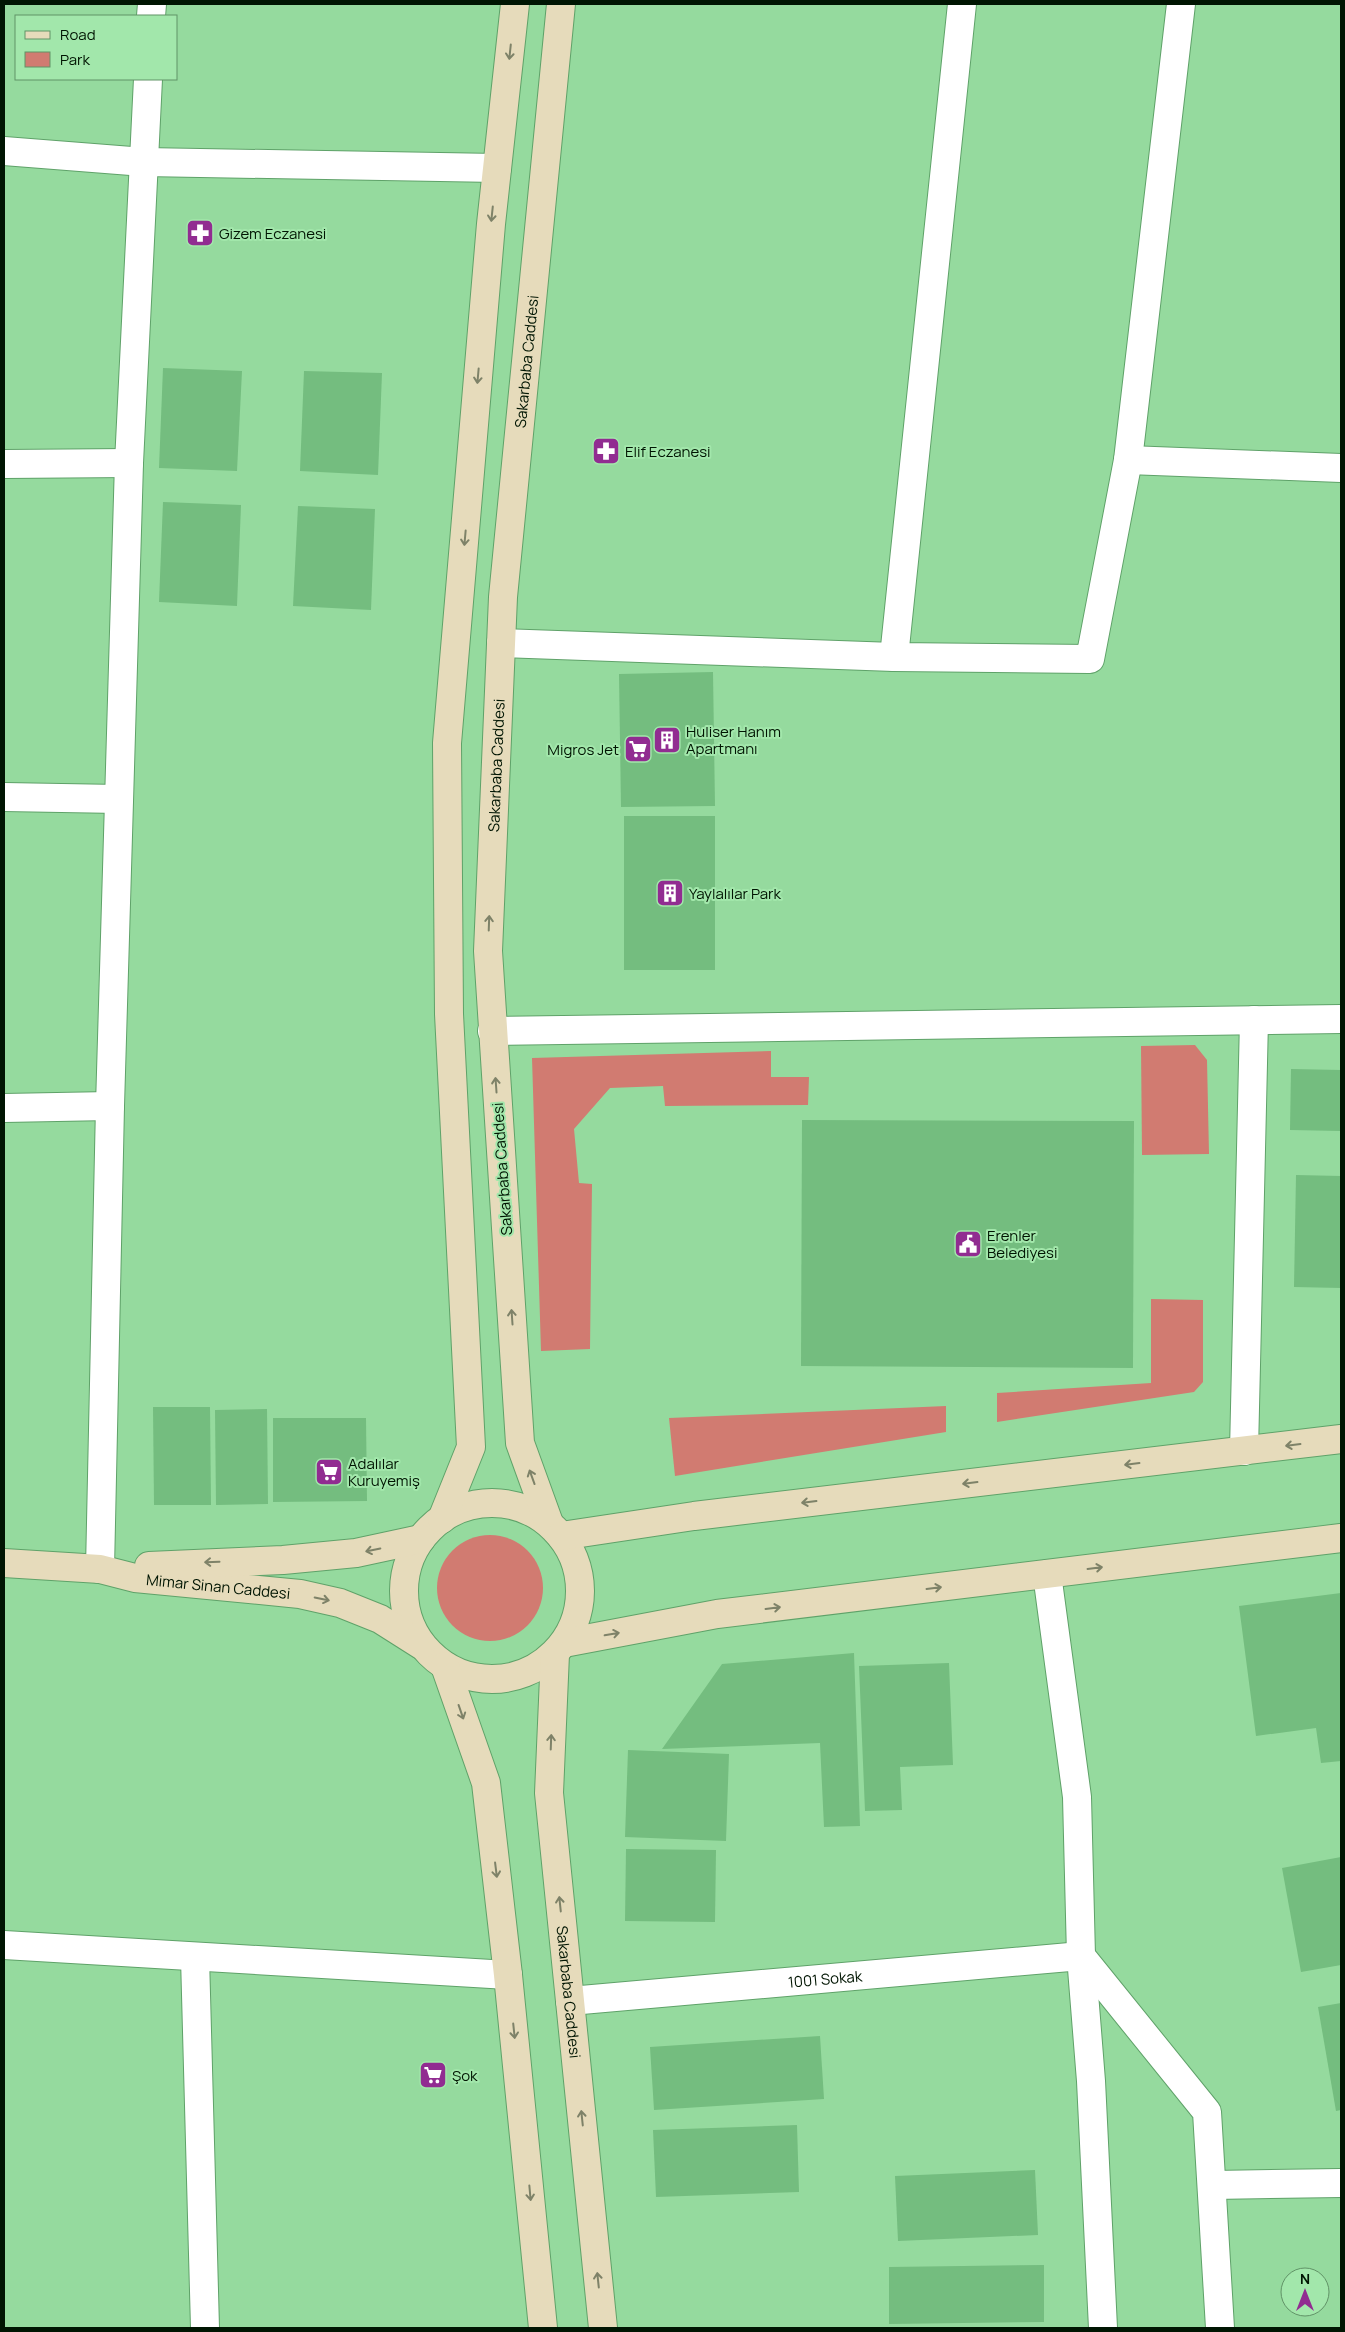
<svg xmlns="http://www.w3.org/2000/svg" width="1345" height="2332" viewBox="0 0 1345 2332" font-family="Manrope,sans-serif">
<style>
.green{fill:#d17b71}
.building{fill:#74bd7f}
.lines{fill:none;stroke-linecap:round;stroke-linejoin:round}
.street-casing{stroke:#5fa269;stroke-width:30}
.secondary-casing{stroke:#5fa269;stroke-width:30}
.street{stroke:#fff;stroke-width:28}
.secondary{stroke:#e6dbbb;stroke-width:28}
.oneway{stroke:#7e8268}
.labels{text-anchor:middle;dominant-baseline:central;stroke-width:4;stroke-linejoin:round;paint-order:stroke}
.poi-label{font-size:15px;fill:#001502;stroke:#a2e7ab;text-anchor:start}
.street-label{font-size:15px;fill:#001502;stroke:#a2e7ab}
</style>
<rect width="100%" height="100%" fill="#95da9e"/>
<g class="green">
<path d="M1195,1045L1207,1060L1209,1154L1142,1155L1141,1046Z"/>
<path d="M771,1051V1077H809L808,1105L665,1106L663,1086L610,1088L574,1129L579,1183L592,1184L590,1349L541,1351L532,1058Z"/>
<path d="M1151,1299L1203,1300V1382L1194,1392L997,1422V1393L1151,1383Z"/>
<path d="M946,1406V1432L675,1476L669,1418Z"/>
<circle cx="490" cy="1588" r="53"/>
</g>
<g class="building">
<path d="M163,368L242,371L237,471L159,468Z"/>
<path d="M304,371L382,373L378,475L300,471Z"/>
<path d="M163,502L241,505L237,606L159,602Z"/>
<path d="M298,506L375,509L371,610L293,606Z"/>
<path d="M713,672L715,806L621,807L619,674Z"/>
<rect x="624" y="816" width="91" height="154"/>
<path d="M1291,1069L1341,1070V1131L1290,1130Z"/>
<path d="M802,1120L1134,1121L1133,1368L801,1366Z"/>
<path d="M1296,1175L1341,1176V1288L1294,1287Z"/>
<path d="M153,1407H210L211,1505H154Z"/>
<path d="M267,1409L268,1504L216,1505L215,1410Z"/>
<path d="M273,1418H366L367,1501L273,1502Z"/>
<path d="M1341,1593V1761L1321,1763L1316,1728L1256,1736L1239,1606Z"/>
<path d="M854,1653L860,1826L824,1827L820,1743L662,1749L722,1664Z"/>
<path d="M949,1663L953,1765L900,1767L902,1810L865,1811L859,1666Z"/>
<path d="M628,1750L729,1754L726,1841L625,1837Z"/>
<path d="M626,1849L716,1850L715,1922L625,1921Z"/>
<path d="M1341,1857V1965L1301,1972L1282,1868Z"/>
<path d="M1341,2003V2110L1336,2111L1318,2007Z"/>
<path d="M820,2036L824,2099L654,2110L650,2047Z"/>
<path d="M797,2125L799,2192L656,2197L653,2130Z"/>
<path d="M1035,2170L1038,2235L898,2241L895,2176Z"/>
<path d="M1044,2265V2322L889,2324V2267Z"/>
</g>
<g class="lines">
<g class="street-casing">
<g id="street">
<path d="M151,16L152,4"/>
<path d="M4,151L144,162L497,168"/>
<path d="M1128,460L1341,468"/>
<path d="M4,464L129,463"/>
<path d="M501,643L894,657L1090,659L1128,460L1181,4"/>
<path d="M894,657L962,4"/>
<path d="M4,797L119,799"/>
<path d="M492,1031L1341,1019"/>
<path d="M4,1108L110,1106"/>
<path d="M1244,1451L1254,1020"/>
<path d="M100,1569L110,1106L129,463L148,79"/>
<path d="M1047,1574L1077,1797L1081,1956L1091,2081L1103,2328"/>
<path d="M4,1945L508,1975"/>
<path d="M1081,1956L1207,2112L1220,2328"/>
<path d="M195,1957L205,2328"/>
<path id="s1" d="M570,2001L1081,1956"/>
<path d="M1213,2185L1341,2183"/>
</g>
</g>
<g class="secondary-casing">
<g id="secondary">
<circle cx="492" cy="1591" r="88"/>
<path d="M442,1519L471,1447L449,1014L447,743L491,224L515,4"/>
<path id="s2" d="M549,1523L520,1443L488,951L503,597L561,4"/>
<path d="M561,1536L694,1516L1341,1439"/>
<path id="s3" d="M4,1563L100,1569L135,1578L300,1594L340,1603L380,1619L421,1645"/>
<path d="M149,1566L283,1560L356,1553L421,1539"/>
<path d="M564,1643L717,1614L1341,1538"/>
<path id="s4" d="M555,1654L549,1793L603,2328"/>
<path d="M445,1666L486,1783L508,1975L543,2328"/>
</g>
</g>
<use href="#street" class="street"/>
<use href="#secondary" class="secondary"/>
</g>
<defs><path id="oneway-shaft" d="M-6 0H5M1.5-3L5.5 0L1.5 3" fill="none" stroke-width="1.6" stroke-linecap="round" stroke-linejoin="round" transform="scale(1.25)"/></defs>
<g class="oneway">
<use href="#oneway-shaft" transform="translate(510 52) rotate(96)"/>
<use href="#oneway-shaft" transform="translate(492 214) rotate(96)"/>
<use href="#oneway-shaft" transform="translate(478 376) rotate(95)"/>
<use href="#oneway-shaft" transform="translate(465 538) rotate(95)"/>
<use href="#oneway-shaft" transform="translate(489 923) rotate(-88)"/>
<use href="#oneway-shaft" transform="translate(496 1085) rotate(-94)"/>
<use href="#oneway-shaft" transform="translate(512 1317) rotate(-94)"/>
<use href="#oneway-shaft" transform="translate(1293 1445) rotate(173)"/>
<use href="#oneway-shaft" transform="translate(1132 1464) rotate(173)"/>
<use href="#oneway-shaft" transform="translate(532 1477) rotate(-110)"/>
<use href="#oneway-shaft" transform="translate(970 1483) rotate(173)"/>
<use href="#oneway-shaft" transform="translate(809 1502) rotate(173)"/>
<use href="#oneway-shaft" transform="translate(373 1550) rotate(168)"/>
<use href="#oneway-shaft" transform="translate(212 1562) rotate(178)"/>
<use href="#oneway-shaft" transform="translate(1095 1568) rotate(-7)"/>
<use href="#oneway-shaft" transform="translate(934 1588) rotate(-7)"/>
<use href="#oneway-shaft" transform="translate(322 1599) rotate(12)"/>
<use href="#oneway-shaft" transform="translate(773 1608) rotate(-7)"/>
<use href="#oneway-shaft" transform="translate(612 1634) rotate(-10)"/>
<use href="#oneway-shaft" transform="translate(461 1712) rotate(71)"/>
<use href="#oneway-shaft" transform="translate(551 1742) rotate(-88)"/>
<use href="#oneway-shaft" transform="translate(496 1870) rotate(83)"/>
<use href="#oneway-shaft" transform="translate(560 1904) rotate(-96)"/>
<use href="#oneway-shaft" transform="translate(514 2031) rotate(84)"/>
<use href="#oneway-shaft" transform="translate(582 2118) rotate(-96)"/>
<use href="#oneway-shaft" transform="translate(530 2193) rotate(85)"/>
<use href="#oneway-shaft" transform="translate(598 2280) rotate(-96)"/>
</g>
<defs>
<g id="pharmacy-square" transform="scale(1.4375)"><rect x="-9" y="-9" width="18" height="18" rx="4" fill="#912c91" stroke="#a2e7ab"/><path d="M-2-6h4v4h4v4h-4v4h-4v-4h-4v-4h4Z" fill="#fff"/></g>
<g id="building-square" transform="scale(1.4375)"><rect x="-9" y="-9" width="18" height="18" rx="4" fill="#912c91" stroke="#a2e7ab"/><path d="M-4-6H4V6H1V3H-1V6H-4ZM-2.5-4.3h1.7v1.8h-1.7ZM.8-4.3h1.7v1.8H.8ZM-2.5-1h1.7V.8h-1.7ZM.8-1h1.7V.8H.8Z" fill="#fff"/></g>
<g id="supermarket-square" transform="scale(1.4375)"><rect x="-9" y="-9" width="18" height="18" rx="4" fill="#912c91" stroke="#a2e7ab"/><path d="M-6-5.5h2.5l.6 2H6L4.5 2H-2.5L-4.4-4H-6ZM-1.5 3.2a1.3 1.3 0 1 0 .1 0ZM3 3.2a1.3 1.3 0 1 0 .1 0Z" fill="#fff"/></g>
<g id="civic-square" transform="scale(1.4375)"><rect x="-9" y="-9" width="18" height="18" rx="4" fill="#912c91" stroke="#a2e7ab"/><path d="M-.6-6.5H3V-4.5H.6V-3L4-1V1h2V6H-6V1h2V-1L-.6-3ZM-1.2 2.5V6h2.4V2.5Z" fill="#fff"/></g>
</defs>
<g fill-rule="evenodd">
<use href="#pharmacy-square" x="200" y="233"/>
<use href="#pharmacy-square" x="606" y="451"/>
<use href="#building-square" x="667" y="740"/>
<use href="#supermarket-square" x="638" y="749"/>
<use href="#building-square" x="670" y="893"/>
<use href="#civic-square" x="968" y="1244"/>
<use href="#supermarket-square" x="329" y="1472"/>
<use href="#supermarket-square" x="433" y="2075"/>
</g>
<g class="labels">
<g class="poi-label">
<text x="219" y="233">Gizem Eczanesi</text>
<text x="625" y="451">Elif Eczanesi</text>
<text x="686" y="731">Huliser Hanım<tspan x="686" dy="17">Apartmanı</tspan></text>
<text x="619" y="749" text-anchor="end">Migros Jet</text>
<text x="689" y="893">Yaylalılar Park</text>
<text x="987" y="1235">Erenler<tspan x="987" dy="17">Belediyesi</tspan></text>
<text x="348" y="1463">Adalılar<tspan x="348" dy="17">Kuruyemiş</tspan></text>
<text x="452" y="2075">Şok</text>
</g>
<g class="street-label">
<text stroke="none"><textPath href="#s2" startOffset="1169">Sakarbaba Caddesi</textPath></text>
<text stroke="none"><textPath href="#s2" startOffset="764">Sakarbaba Caddesi</textPath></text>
<text transform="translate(502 1169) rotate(-94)">Sakarbaba Caddesi</text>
<text stroke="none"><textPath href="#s3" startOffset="216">Mimar Sinan Caddesi</textPath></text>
<text stroke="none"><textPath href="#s1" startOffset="256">1001 Sokak</textPath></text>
<text stroke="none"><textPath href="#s4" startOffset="339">Sakarbaba Caddesi</textPath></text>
</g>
</g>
<rect width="1345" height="2332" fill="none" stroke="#001502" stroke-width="10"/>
<rect x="15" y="15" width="162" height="65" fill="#a2e7ab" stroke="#619367"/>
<rect x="25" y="31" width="25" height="8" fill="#e6dbbb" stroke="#619367"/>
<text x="60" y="40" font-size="15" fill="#001502">Road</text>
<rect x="25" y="52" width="25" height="15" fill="#d17b71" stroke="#619367"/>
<text x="60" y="65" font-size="15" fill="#001502">Park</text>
<g transform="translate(1305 2292)"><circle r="24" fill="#a2e7ab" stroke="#619367"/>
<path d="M0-4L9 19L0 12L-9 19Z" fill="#912c91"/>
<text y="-8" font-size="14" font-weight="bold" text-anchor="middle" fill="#001502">N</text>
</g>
</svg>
